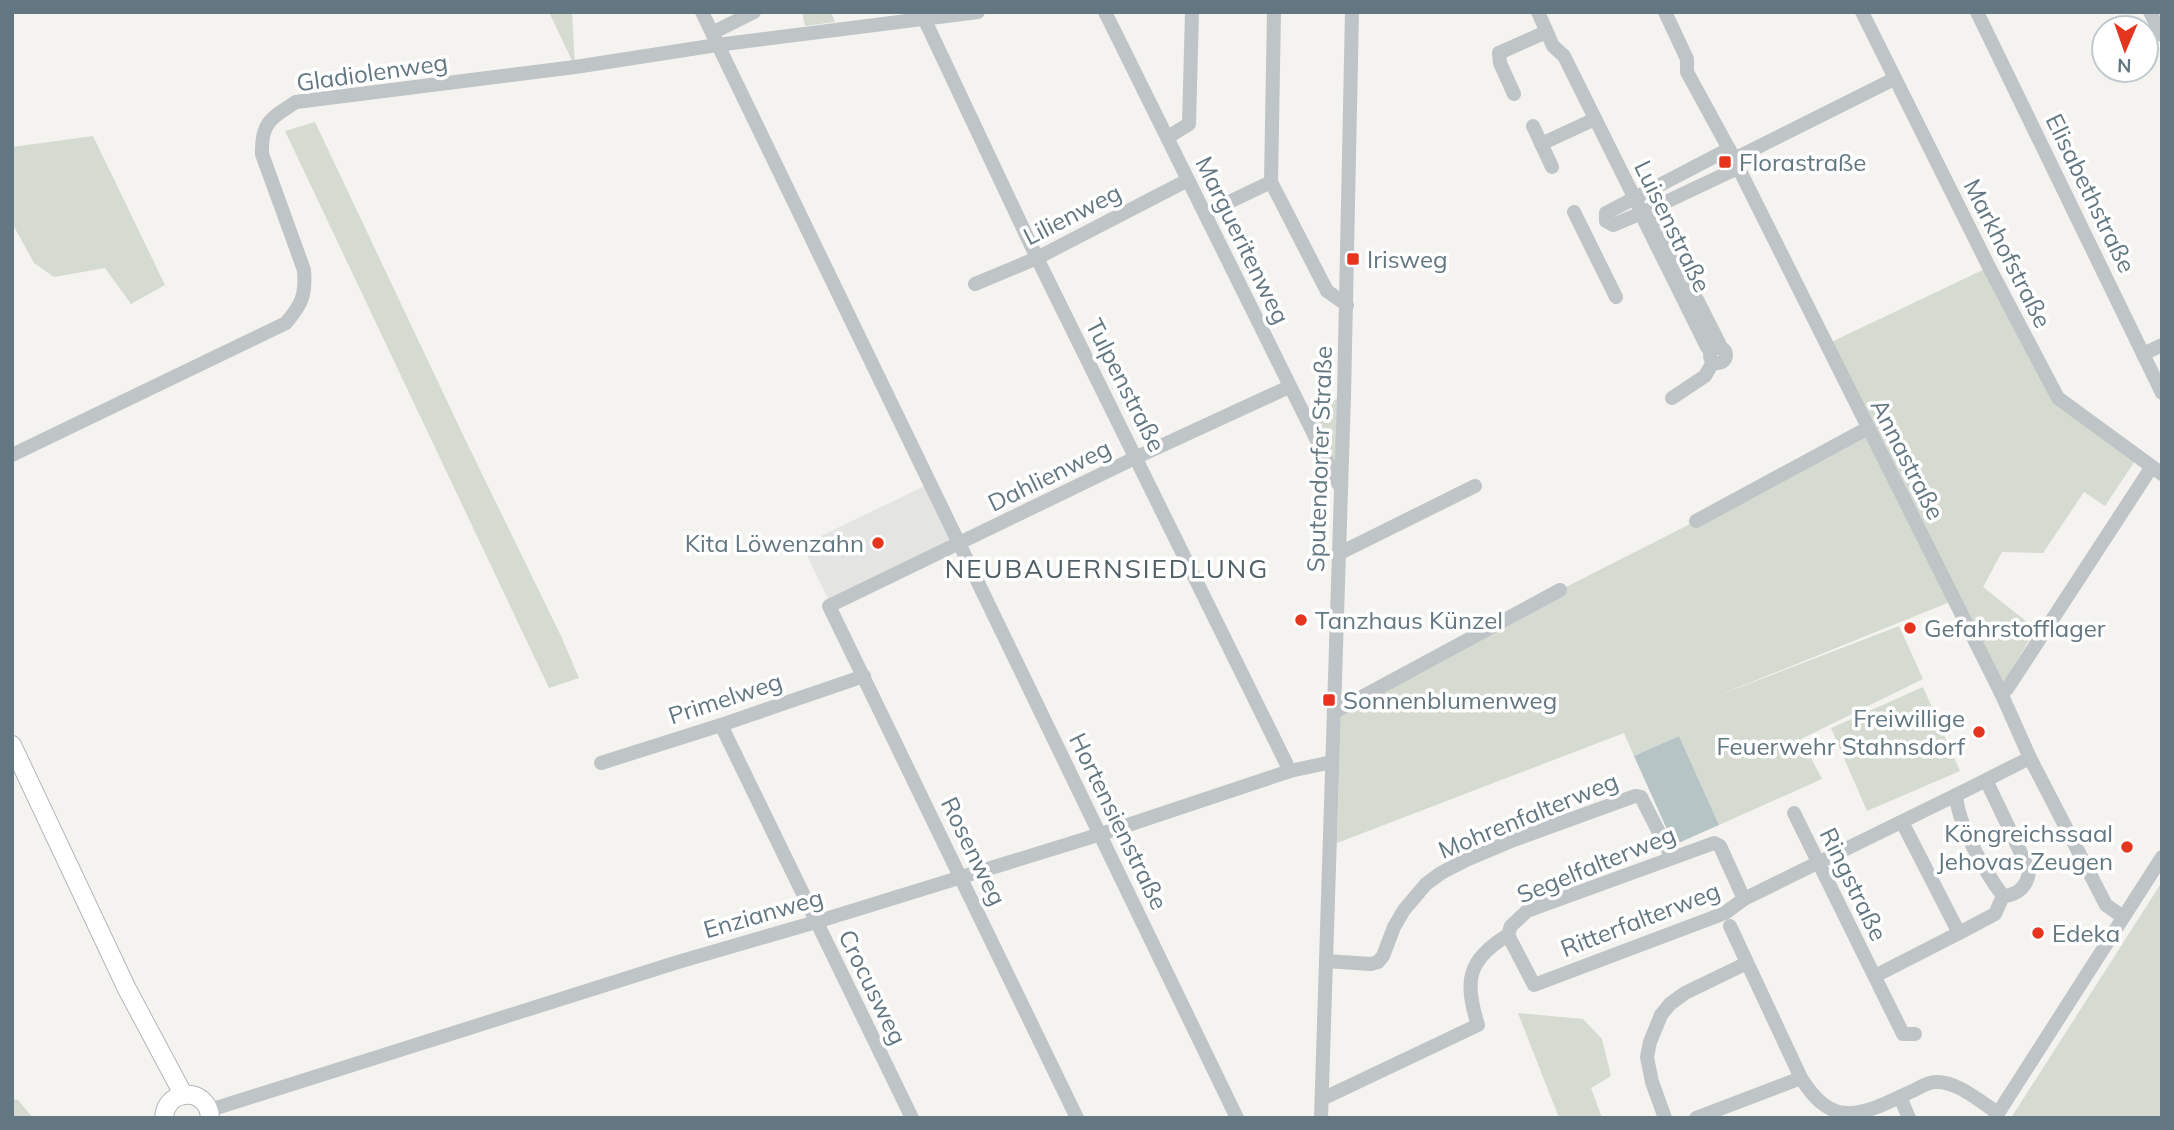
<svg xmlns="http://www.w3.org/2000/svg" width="2174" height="1130" viewBox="0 0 2174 1130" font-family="Mulish,sans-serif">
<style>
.built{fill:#e4e5e3}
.green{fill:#d5dbd0}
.water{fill:#b6c4c6}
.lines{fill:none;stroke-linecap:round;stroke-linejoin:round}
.major-casing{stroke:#b2b7ba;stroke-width:20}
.minor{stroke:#bfc4c6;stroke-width:14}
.major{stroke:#fff;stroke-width:18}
.poi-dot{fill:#e6351e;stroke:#fff;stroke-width:2.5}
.labels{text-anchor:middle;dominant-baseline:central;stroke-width:7;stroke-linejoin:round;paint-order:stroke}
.street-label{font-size:24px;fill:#627781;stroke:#fff}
.poi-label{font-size:24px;fill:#627781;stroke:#fff;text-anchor:start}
.neighbourhood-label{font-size:26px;letter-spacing:2px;fill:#505f66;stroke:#fff}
</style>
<rect width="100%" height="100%" fill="#f4f3ef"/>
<path class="built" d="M927,485L954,542L829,601L802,545Z"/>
<g class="green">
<path d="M549,12H572L575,67Z"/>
<path d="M802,12H831L835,22L805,26Z"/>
<path d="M315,122L464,437L561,636L579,678L549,688L285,131Z"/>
<path d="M93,136L165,285L131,304L105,268L54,277L34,263L12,223V147Z"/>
<path d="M1989,267L2052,401L2135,461L2105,506L2084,492L2043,553L2002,552L1983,587L2036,629L2003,684L1960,598L1712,698L1899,626L1923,679L1801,739L1822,779L1719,825L1679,736L1634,756L1624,733L1337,843L1341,709L1560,590L1696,521L1867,429L1825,345Z"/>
<path d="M1337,399L1336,463L1308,414Z"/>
<path d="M1923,687L1960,771L1867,811L1831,728Z"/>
<path d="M2162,882V1118H2011Z"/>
<path d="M1518,1013L1583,1019L1602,1039L1611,1076L1591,1088L1602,1118H1559Z"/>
<path d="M12,1099L18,1100L33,1118H12Z"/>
</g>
<path class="water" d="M1679,736L1719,825L1674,845L1634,756Z"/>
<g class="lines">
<g class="major-casing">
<g id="major">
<path d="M12,745L127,989L183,1094"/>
<path d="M164,1118C166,1087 209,1087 210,1118"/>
</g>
</g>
<g class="minor">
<path d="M702,12L1237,1118"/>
<path d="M921,12L1037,258L1290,771"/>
<path d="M1105,12L1339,485"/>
<path d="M1274,12L1271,182L1327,291L1347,305"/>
<path d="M1538,12L1553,46L1564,56L1642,213L1644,220L1707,347L1711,351"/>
<path d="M1665,12L1687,59V72L1729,149L2001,693L2030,758L2106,905L2123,917"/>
<path d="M1862,12L1989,267L2058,398L2162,474"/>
<path d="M1977,12L2162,393"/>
<path d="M2150,12L2162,35"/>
<path d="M712,33L754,12"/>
<path d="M1514,94L1500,63L1499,53L1546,32"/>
<path d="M1533,126L1552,167"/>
<path d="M1168,137L1189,124L1192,12"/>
<path d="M1541,144L1595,119"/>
<path d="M1729,149L1606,213V221L1613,225L1651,209L1738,168"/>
<path d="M1734,159L1894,79"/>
<path d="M1651,209L1719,343L1718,348"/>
<path d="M1574,212L1616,297"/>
<path d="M1206,213L1271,182"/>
<path d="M975,284L1037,258L1188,180"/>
<circle cx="1718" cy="355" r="8"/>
<path d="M2143,354L2162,345"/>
<path d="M1672,398L1705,376L1713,362"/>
<path d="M12,455L286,323C302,304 306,295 304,270L262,154C261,122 271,118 296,102L575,67L717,45L978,12"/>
<path d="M1696,521L1868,428"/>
<path d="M1338,554L1475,486"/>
<path d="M2001,693L2007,689L2151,468"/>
<path d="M1334,712L1560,590"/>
<path d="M721,725L912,1118"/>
<path d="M601,763L721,725L864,676"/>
<path d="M1986,780L2029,870C2028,886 2018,895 2003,896C1985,872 1958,825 1956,795C1981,783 2005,770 2030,758"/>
<path d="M1794,813L1903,1034H1915"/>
<path d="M1730,926L1801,1078C1833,1130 1862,1115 1910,1092C1918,1089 1927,1082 1935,1082C1958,1081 1980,1102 1998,1113"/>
<path d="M1959,933L1995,914L2003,896"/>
<path d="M1508,935L1534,985L1725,913L1744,899L1956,795"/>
<path d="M1326,961L1371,964L1378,962L1383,956L1394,927L1404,910L1426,884L1441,873L1466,860L1511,841L1635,796L1641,797L1672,858"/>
<path d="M1875,976L1959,933L1902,822"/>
<path d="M1900,1097L1909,1118"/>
<path d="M1322,1099L1478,1025C1464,981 1467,960 1508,935L1511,926L1527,911L1714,843L1720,846L1744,899"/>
<path d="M210,1112V1110L678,962L816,922L1101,834L1290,771L1332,762"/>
<path d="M1077,1118L829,606L1137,457L1289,387"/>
<path d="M1321,1118L1344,396L1352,12"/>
<path d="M1665,1118L1652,1082L1647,1057L1650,1042L1661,1015L1670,1004L1685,993L1747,963"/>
<path d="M1696,1118L1801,1078"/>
<path d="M1995,1118L2162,857"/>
</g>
<use href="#major" class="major"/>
</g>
<g class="poi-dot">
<rect x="1718" y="155" width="14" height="14" rx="3.5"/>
<rect x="1346" y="252" width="14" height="14" rx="3.5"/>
<circle cx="878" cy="543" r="7"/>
<circle cx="1301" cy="620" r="7"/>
<circle cx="1910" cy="628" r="7"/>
<rect x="1322" y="693" width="14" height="14" rx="3.5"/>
<circle cx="1979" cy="732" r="7"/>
<circle cx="2127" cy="847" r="7"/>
<circle cx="2038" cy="933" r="7"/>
</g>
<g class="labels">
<g class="street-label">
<text transform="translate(372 72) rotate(-8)">Gladiolenweg</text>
<text transform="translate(2091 193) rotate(64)">Elisabethstraße</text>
<text transform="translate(1072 214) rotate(-27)">Lilienweg</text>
<text transform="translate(1673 226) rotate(64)">Luisenstraße</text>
<text transform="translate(1243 240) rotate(64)">Margueritenweg</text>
<text transform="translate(2008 253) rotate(63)">Markhofstraße</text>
<text transform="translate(1126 385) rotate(63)">Tulpenstraße</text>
<text transform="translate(1319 459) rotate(-88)">Sputendorfer Straße</text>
<text transform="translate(1908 459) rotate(63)">Annastraße</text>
<text transform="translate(1049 475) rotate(-26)">Dahlienweg</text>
<text transform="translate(725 698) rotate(-18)">Primelweg</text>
<text transform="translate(1528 815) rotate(-22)">Mohrenfalterweg</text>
<text transform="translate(1119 821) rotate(64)">Hortensienstraße</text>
<text transform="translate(974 851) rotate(64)">Rosenweg</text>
<text transform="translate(1596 864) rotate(-22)">Segelfalterweg</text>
<text transform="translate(1854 884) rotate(64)">Ringstraße</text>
<text transform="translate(763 913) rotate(-16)">Enzianweg</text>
<text transform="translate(1640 919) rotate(-21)">Ritterfalterweg</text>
<text transform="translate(873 987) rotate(64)">Crocusweg</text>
</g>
<g class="poi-label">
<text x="1739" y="162">Florastraße</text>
<text x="1367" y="259">Irisweg</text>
<text x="864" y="543" text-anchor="end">Kita Löwenzahn</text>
<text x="1315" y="620">Tanzhaus Künzel</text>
<text x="1924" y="628">Gefahrstofflager</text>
<text x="1343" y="700">Sonnenblumenweg</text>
<text x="1965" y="718" text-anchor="end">Freiwillige<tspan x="1965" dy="28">Feuerwehr Stahnsdorf</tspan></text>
<text x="2113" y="833" text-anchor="end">Köngreichssaal<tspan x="2113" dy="28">Jehovas Zeugen</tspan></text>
<text x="2052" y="933">Edeka</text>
</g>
<g class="neighbourhood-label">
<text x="1107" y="568">NEUBAUERNSIEDLUNG</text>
</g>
</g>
<rect width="2174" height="1130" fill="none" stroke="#627781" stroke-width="28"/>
<g transform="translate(2125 49) rotate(182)"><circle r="33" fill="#ffffff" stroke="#c0c9cd" stroke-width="2"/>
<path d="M0-5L12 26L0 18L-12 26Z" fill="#e6351e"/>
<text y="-10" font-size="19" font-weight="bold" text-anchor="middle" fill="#627781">N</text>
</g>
</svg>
